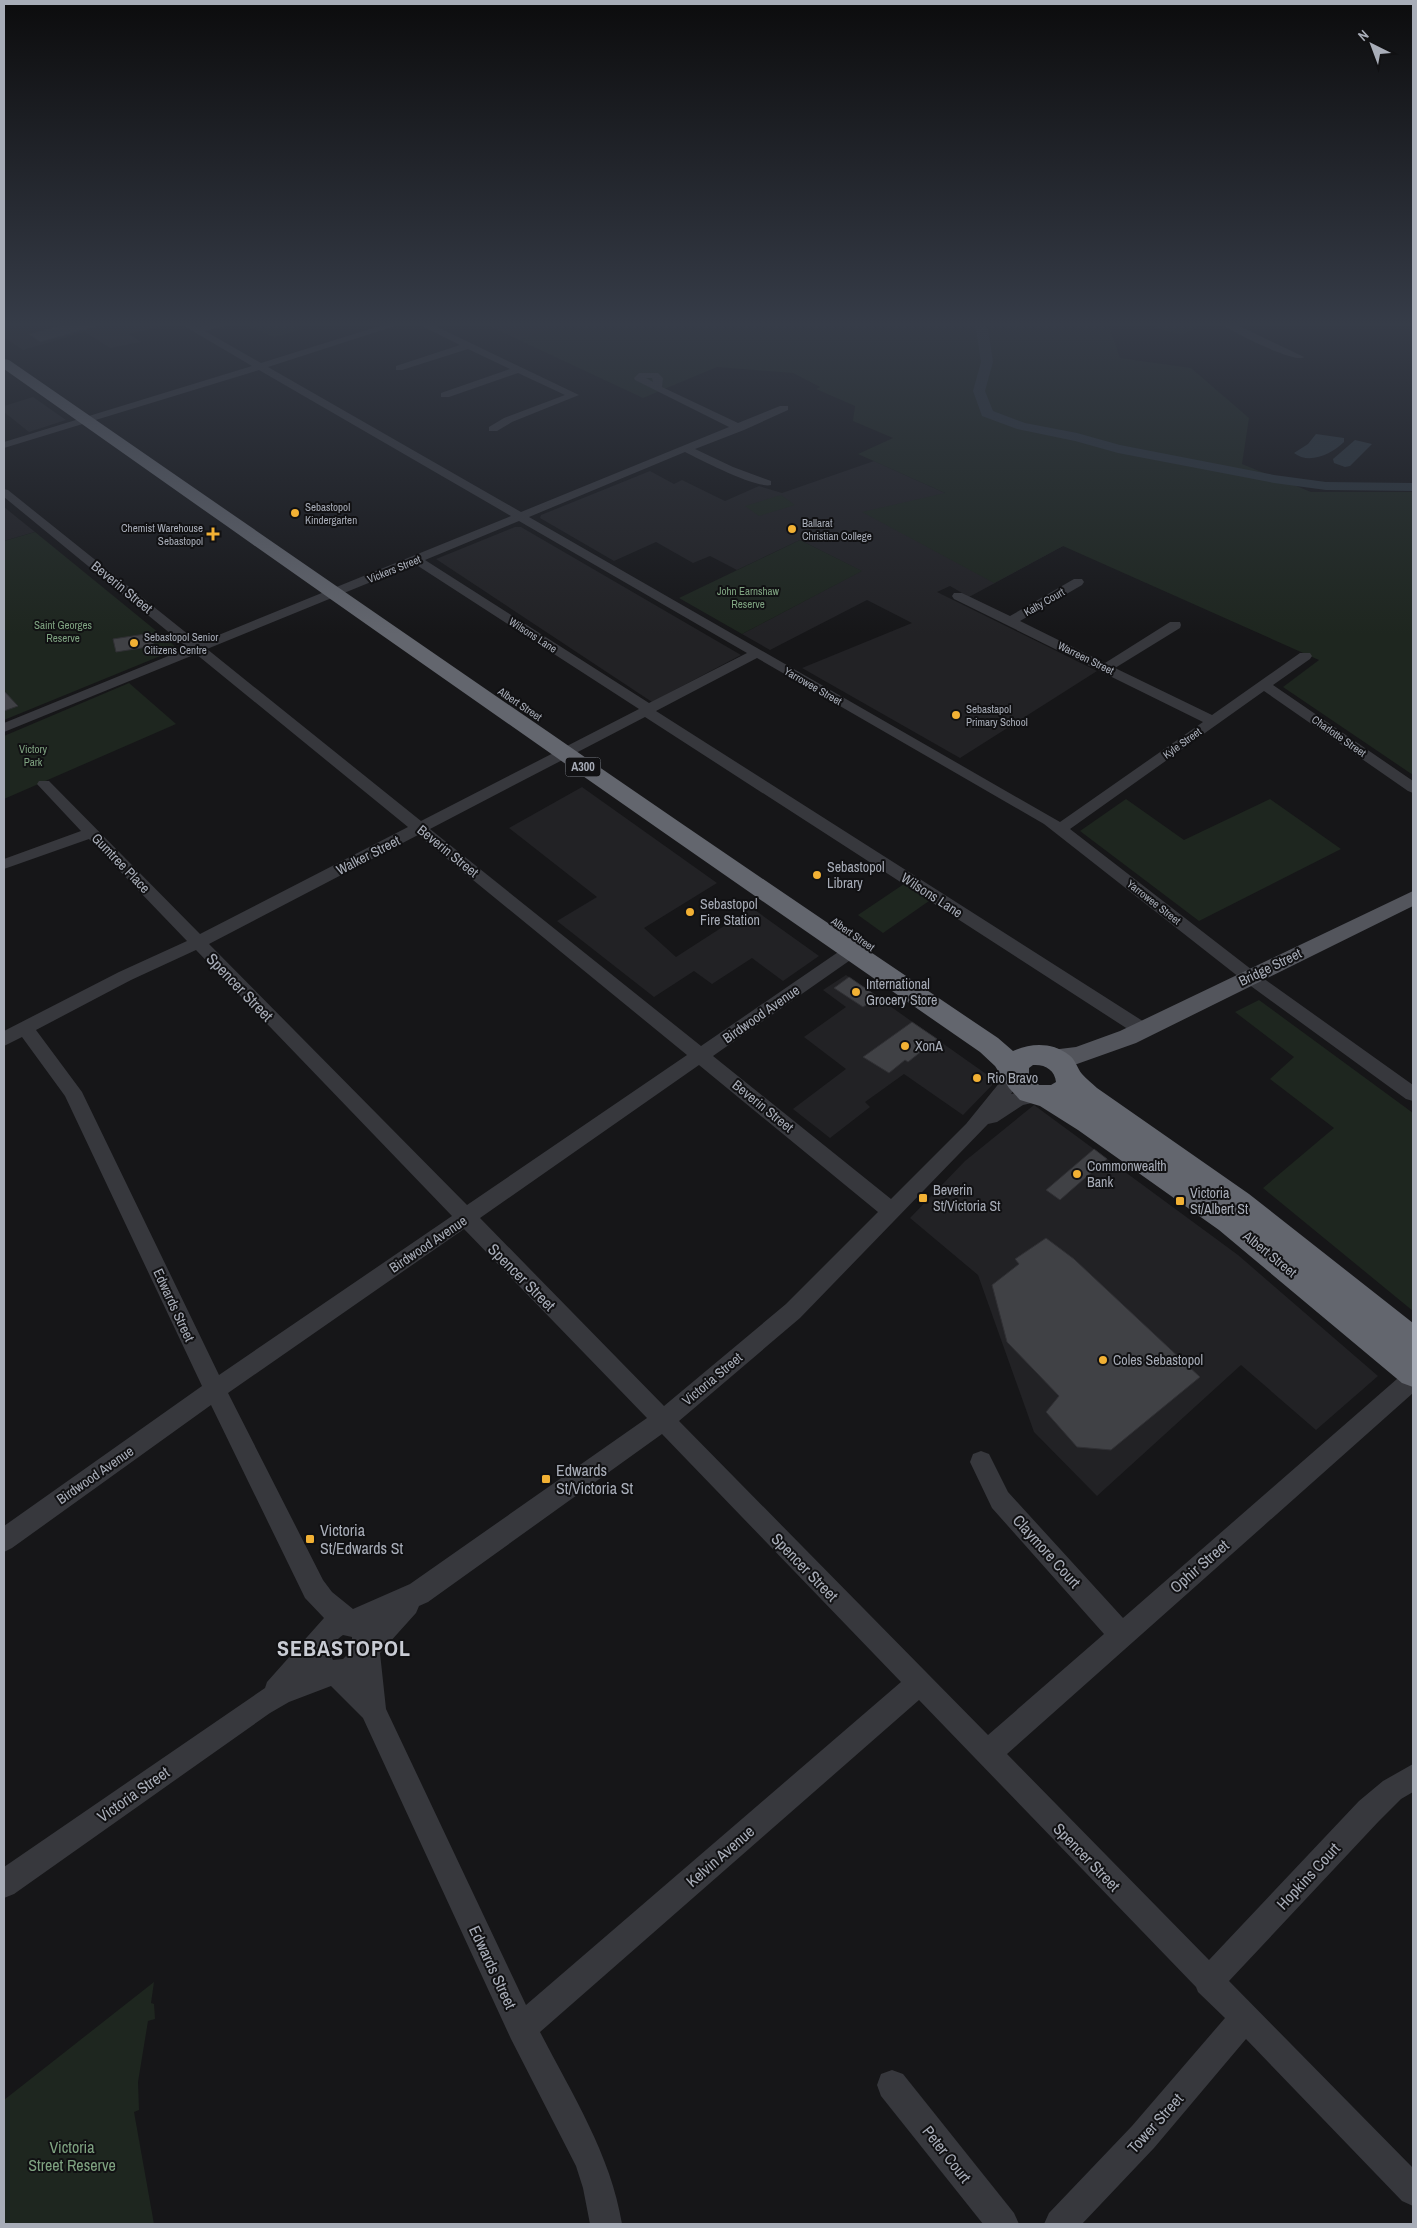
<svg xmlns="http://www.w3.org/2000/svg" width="1417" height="2228" viewBox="0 0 1417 2228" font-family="'Archivo Narrow',sans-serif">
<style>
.built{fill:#222225}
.green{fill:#1e261f}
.water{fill:#2c353c}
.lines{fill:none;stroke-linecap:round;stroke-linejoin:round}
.river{fill:#2c353c;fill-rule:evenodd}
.building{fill:#404145;stroke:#303034}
.minor{fill:#37383d;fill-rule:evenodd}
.major{fill:#53555c;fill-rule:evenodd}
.highway{fill:#63666e;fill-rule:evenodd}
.poi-dot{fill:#f2b134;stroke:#111113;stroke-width:2}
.labels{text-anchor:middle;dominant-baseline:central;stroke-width:4;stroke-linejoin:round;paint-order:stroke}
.far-poi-label{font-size:11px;fill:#a8adb8;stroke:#111113;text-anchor:start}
.far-street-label{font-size:11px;fill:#a8adb8;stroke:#111113}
.far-park-label{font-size:11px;fill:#7fa381;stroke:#111113}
.shield{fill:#111113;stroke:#7b7e86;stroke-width:1}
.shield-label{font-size:12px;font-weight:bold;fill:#a8adb8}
.street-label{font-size:14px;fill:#a8adb8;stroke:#111113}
.poi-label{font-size:14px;fill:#a8adb8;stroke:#111113;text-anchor:start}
.near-street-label{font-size:16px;fill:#a8adb8;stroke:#111113}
.near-poi-label{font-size:16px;fill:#a8adb8;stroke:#111113;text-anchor:start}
.near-park-label{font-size:16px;fill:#7fa381;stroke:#111113}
.near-district-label{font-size:22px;font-weight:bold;letter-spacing:1px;fill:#c9ccd4;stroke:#111113}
</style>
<rect width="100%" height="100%" fill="#161618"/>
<g class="built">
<path d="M4,323H170L172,324L129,334L141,342L110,348L85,332L23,350L4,337Z"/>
<path d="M483,323H571L519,340Z"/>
<path d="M33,397L66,420L29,432L4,412V406Z"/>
<path d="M874,461L1063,546L969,597L950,586L937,592L1097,671L960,758L802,668L912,623L867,600L770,650L742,634L861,571L800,540L737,570L710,556L693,563L656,542L614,561L540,518L541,515L650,471L674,484L682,480L725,501L759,486L782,493Z"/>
<path d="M4,507L35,532L4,541Z"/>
<path d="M515,527H521L741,655L652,702L436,559Z"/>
<path d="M582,787L717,883L644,928L676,957L752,908L819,956L783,981L752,958L712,984L694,971L654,997L557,921L597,897L509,828Z"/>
<path d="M846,975L996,1081L963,1115L904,1074L865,1102L870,1107L830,1138L793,1109L846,1069L804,1037L846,1007L823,990Z"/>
<path d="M1034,1105L1238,1255L1378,1376L1316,1430L1241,1365L1097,1496L1034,1432L978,1275L910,1218L965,1161Z"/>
</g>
<g class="green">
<path d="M260,323H300L296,325L302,329L275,337L246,326Z"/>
<path d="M571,323H1108L1120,358L1191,368L1249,418L1242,464L1311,492H1413V775L1283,687L1319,660L1063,546L994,583L862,512L945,493L858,454L893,438L853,421L855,406L816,389L820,387L793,373L717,367L643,398L519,340Z"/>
<path d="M1141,323H1205L1181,335Z"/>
<path d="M781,495L795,505L759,516L745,506Z"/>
<path d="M35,532L176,647L175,650L4,720V541Z"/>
<path d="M800,540L862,571L742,634L679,598Z"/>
<path d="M129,683L176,724L4,799V736Z"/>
<path d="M1126,799L1184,840L1270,799L1341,849L1199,921L1080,831Z"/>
<path d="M904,884L929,901L883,933L858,915Z"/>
<path d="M1259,1000L1413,1113V1311L1263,1188L1334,1128L1270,1079L1294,1057L1235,1012Z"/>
<path d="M154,1982L151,2003L154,2004L155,2019L148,2021L138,2082L139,2110L134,2112L154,2224H4V2100Z"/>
</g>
<g class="water">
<path d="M1316,434L1344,438V442C1332,454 1309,465 1294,453L1308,444Z"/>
<path d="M1355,440L1372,444L1350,466L1345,467L1334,463L1333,459Z"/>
</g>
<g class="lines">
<path class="river" d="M972,323H984L988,329L993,362L985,391L993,411L1025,423L1077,433L1120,445L1274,475L1326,482L1413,483V491L1326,490L1274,483L1118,453L1075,441L1017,429L982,416L973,391L981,362L976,329Z"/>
</g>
<g class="building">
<path d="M70,323H96L97,326L40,342L29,334Z"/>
<path d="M152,633L154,646L116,652L113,639Z"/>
<path d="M4,691L18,706L4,711Z"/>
<path d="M849,977L878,997L863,1007L834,988Z"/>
<path d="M912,1022L937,1039L908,1062L905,1060L889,1073L863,1057Z"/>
<path d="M1094,1149L1107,1159L1069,1192L1060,1200L1046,1190Z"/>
<path d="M1046,1238L1074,1259L1200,1377L1111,1450L1077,1447L1046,1412L1059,1396L1007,1342L992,1285L1019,1264L1015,1259Z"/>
</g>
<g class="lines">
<g class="minor">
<path d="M179,323H191L197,327L216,323H235L205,331L261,363L389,323H404L268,367L521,512L729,427L635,380L634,378L639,373H658L663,378L662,387L738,423L780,406H788V410L744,430L695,449L733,467L771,481V485C757,489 701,460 685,452L529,517L1060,822L1203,722L954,599L952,596L954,593H962L1010,616L1074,579H1082L1084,582L1082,585L1020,621L1105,663L1170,622H1180L1181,625L1180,628L1115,668L1212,715L1300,653H1310L1312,656L1310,659L1273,685L1413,781V793L1408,791L1264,691L1070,829L1256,973L1413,1085V1101L1406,1099L1244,981L1044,824L757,658L656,711L1149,1025L1152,1030L1149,1035L1143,1037L1137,1035L645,717L430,829L701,1046L847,946H859L861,950L859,954L713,1056L891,1199L966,1124L1009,1071L1015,1069L1021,1071L1024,1076L1011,1094L1038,1088L1045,1090L1047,1095L1045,1100L1023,1105L997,1122L988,1124L800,1318L679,1421L988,1735L1104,1634L992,1508L970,1462L973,1454L981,1451L989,1454L1008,1492L1123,1618L1405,1372L1413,1369V1393L1007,1754L1209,1960L1359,1801L1383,1781L1413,1764V1792L1401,1799L1379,1821L1229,1981L1413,2168V2206L1402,2201L1246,2039L1154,2148L1082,2224H1044L1049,2213L1132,2126L1225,2018L1198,1992L1196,1987L919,1700L540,2032C572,2094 611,2155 622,2224H590L583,2188L576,2166L511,2039L363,1718L331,1686L289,1702L270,1713L14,1894L4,1898V1867L265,1688L267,1682L324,1618L305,1598L211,1405L12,1548L4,1552V1526L202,1386L65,1096L22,1037L4,1046V1031L119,972L187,941L89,839L4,869V859L81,831L37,784L39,781H49L200,934L408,827L196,654L4,732V723L188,648L4,497V489L8,490L199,643L511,516L259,370L4,448V442L252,366ZM646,378H652L653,382ZM519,521L747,653L649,703L425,560ZM415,564L639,709L421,821L207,649ZM418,835L687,1055L467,1205L209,944ZM196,950L452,1216L219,1375L82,1092L36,1030L131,980ZM699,1065L878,1212L786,1304L664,1406L480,1218ZM464,1229L647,1418L410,1584L353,1609L332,1592L323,1580L228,1393ZM662,1434L901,1682L526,2005L386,1709L380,1653L416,1613L419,1606L428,1602ZM343,1635L352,1637V1650L343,1659L333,1660C327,1650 334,1641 343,1635Z"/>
<path d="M416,323H429L579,395L512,422L497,431H489V427L504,418L565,395L518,373L449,397H441V393L510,369L468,349L402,370H396V366L460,345Z"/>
<path d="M1221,323H1233L1304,357C1296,364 1231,332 1221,323Z"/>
<path d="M892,2070L903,2074L1014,2213L1019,2224H983L881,2096L877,2085L881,2074Z"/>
</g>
<path class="major" d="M1413,891V906L1136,1043L1077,1064L1051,1066L1043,1063L1040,1057L1043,1051L1076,1047L1120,1031Z"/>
<path class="highway" d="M4,359L9,360C338,587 666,815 998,1038L1013,1051C1031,1043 1052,1042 1069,1055C1076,1060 1077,1068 1082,1074C1086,1079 1092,1083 1097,1088L1249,1194L1413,1323V1387L1402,1383L1219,1230L1078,1130L1040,1106L1020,1100L1009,1088L995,1066L980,1052C653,826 328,598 4,369ZM1033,1065C1045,1064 1055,1070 1056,1082L1051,1085H1039L1029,1074V1068Z"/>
</g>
<linearGradient id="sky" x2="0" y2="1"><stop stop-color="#0c0c0d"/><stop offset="0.51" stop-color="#363c48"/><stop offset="1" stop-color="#363c48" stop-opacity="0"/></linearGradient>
<rect width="1417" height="635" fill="url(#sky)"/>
<g class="poi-dot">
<circle cx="295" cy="513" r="5"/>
<circle cx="792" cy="529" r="5"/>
<path d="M210.5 526.5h5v5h5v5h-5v5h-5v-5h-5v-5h5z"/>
<circle cx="134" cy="643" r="5"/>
<circle cx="956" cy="715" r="5"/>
<circle cx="817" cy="875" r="5"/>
<circle cx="690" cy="912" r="5"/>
<circle cx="856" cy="992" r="5"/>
<circle cx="905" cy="1046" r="5"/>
<circle cx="977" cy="1078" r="5"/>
<circle cx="1077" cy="1174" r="5"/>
<rect x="918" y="1193" width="10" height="10" rx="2.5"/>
<rect x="1175" y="1196" width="10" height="10" rx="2.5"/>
<circle cx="1103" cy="1360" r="5"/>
<rect x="541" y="1474" width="10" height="10" rx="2.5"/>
<rect x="305" y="1534" width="10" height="10" rx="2.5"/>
</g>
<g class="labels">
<g class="far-poi-label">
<text x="305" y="507">Sebastopol<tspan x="305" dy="13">Kindergarten</tspan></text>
<text x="802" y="523">Ballarat<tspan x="802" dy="13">Christian College</tspan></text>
<text x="203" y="528" text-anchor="end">Chemist Warehouse<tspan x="203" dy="13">Sebastopol</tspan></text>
<text x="144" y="637">Sebastopol Senior<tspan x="144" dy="13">Citizens Centre</tspan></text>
<text x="966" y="709">Sebastapol<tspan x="966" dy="13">Primary School</tspan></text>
</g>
<g class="far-street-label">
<text transform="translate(394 569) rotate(-22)">Vickers Street</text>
<text transform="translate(1044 602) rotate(-30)">Kalty Court</text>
<text transform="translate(533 635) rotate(33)">Wilsons Lane</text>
<text transform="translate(1086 658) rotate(26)">Warreen Street</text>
<text transform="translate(813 686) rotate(30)">Yarrowee Street</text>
<text transform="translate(520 704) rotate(34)">Albert Street</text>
<text transform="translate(1339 736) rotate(35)">Charlotte Street</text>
<text transform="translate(1182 743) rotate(-36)">Kyle Street</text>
<text transform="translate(1154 902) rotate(38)">Yarrowee Street</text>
<text transform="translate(853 934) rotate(35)">Albert Street</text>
</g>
<g class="far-park-label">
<text x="748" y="591">John Earnshaw<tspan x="748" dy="13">Reserve</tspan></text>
<text x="63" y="625">Saint Georges<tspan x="63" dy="13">Reserve</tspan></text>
<text x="33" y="749">Victory<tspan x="33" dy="13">Park</tspan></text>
</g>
<rect class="shield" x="565.5" y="757.5" width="35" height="19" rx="4"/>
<g class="shield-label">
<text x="583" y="767">A300</text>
</g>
<g class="street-label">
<text transform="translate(122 587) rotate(39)">Beverin Street</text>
<text transform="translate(448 851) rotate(39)">Beverin Street</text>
<text transform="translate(368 855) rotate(-27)">Walker Street</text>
<text transform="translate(121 863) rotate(46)">Gumtree Place</text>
<text transform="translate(932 895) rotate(33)">Wilsons Lane</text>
<text transform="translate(1270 967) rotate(-26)">Bridge Street</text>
<text transform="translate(761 1014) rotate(-35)">Birdwood Avenue</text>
<text transform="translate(763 1106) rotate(39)">Beverin Street</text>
<text transform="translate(428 1244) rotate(-34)">Birdwood Avenue</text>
<text transform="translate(1270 1254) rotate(39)">Albert Street</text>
<text transform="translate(174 1305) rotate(65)">Edwards Street</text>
<text transform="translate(712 1379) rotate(-40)">Victoria Street</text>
<text transform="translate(95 1475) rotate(-35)">Birdwood Avenue</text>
</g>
<g class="poi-label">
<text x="827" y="867">Sebastopol<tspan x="827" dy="16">Library</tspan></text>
<text x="700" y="904">Sebastopol<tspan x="700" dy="16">Fire Station</tspan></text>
<text x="866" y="984">International<tspan x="866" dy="16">Grocery Store</tspan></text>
<text x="915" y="1046">XonA</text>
<text x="987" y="1078">Rio Bravo</text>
<text x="1087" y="1166">Commonwealth<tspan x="1087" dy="16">Bank</tspan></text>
<text x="933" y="1190">Beverin<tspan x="933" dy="16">St/Victoria St</tspan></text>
<text x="1190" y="1193">Victoria<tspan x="1190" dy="16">St/Albert St</tspan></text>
<text x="1113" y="1360">Coles Sebastopol</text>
</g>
<g class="near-street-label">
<text transform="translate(240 987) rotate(46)">Spencer Street</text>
<text transform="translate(522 1277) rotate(45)">Spencer Street</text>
<text transform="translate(1047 1551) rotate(48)">Claymore Court</text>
<text transform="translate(1199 1566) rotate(-41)">Ophir Street</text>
<text transform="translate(805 1567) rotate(46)">Spencer Street</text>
<text transform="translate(133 1794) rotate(-35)">Victoria Street</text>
<text transform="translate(720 1856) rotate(-41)">Kelvin Avenue</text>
<text transform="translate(1087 1857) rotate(46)">Spencer Street</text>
<text transform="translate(1308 1876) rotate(-47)">Hopkins Court</text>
<text transform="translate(493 1967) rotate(65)">Edwards Street</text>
<text transform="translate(1155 2123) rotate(-48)">Tower Street</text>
<text transform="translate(947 2154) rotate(52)">Peter Court</text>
</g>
<g class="near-poi-label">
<text x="556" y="1470">Edwards<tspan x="556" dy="18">St/Victoria St</tspan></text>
<text x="320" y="1530">Victoria<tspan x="320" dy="18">St/Edwards St</tspan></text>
</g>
<g class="near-park-label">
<text x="72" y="2147">Victoria<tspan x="72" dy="18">Street Reserve</tspan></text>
</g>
<g class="near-district-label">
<text x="344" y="1648">SEBASTOPOL</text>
</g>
</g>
<rect width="1417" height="2228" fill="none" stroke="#a8adb8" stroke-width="10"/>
<g transform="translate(1372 45) rotate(318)" stroke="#111113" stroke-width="4" paint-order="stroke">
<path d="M0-4L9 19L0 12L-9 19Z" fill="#a8adb8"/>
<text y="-8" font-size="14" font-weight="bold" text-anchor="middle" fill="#a8adb8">N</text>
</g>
</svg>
